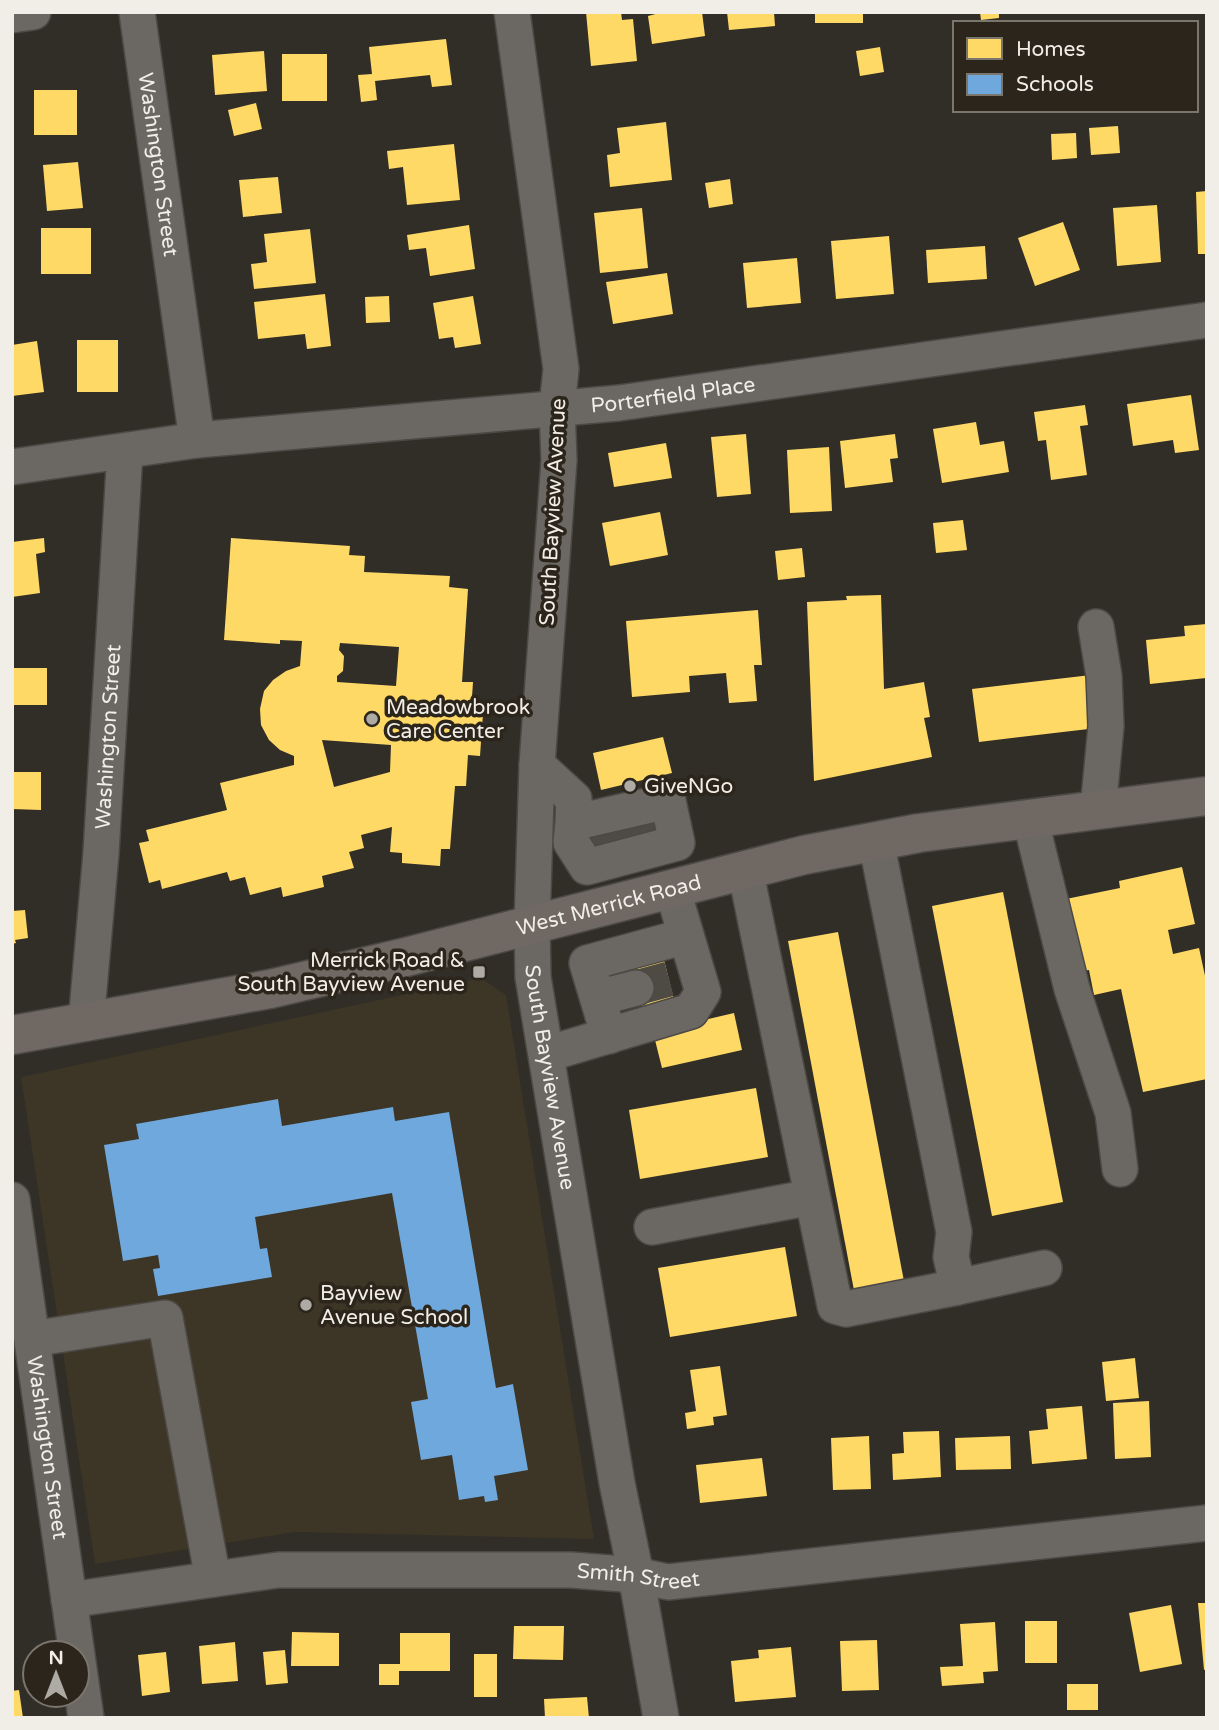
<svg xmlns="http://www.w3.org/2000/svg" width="1219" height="1730" viewBox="0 0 1219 1730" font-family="'Varela Round',sans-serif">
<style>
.built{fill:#3d3525}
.homes{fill:#ffd966;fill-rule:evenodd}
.schools{fill:#6fa8dc}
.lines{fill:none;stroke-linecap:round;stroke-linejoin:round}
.minor-tunnel{stroke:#4e4b45;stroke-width:35;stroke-dasharray:35 18;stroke-linecap:butt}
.minor-casing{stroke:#4c4945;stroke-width:38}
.major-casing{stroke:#4c4945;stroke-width:41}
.minor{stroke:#6b6864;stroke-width:35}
.major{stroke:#6f6863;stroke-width:38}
.poi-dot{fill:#aeaaa4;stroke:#2b251b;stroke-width:2.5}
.labels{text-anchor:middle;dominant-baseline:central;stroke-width:7;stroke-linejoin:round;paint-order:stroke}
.street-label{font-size:21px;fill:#f1ede7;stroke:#2b251b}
.poi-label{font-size:21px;fill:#f1ede7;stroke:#2b251b;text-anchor:start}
</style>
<rect width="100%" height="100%" fill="#312e28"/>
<path class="built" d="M481,978L506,995L594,1539L295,1532L95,1564L21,1077Z"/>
<g class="homes">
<path d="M586,12H621L622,20L633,19L637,61L591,66Z"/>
<path d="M663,12H702L705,36L652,44L648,16Z"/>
<path d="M727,12H774L775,26L729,30Z"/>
<rect x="815" y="12" width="48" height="11"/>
<path d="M980,12H999V18L981,20Z"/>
<path d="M446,39L452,85L432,87L430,75L375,81L377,100L361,102L358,75L372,74L369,47Z"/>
<path d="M880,47L884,72L860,76L856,51Z"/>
<path d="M264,51L267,91L215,95L212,55Z"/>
<rect x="282" y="54" width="45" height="47"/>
<rect x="34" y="90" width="43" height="45"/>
<path d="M256,103L262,129L234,136L228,110Z"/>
<path d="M666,122L672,180L610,187L607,155L620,153L617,128Z"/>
<path d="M1118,126L1120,153L1091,155L1089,128Z"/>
<path d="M1076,133L1077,158L1052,160L1051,134Z"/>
<path d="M454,144L460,200L407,205L403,167L389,169L387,151Z"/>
<path d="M78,162L83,208L47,211L43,165Z"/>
<path d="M278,177L282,213L243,217L239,180Z"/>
<path d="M730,179L733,204L709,208L705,183Z"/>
<path d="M1207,191V254H1198L1196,192Z"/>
<path d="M1157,205L1161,262L1117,266L1113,208Z"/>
<path d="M642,208L648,268L600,273L594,213Z"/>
<path d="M1063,222L1080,270L1035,286L1018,238Z"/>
<path d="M469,225L475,269L430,276L426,248L409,250L407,235Z"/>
<rect x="41" y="228" width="50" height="46"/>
<path d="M310,229L316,283L254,289L251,264L267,262L264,234Z"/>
<path d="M889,236L894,294L836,299L831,241Z"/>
<path d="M985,246L987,279L928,283L926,250Z"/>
<path d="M797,258L801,303L747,308L743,263Z"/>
<path d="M667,273L673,314L613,324L606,282Z"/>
<path d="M325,294L331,346L307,349L305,334L258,339L254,302Z"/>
<path d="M389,296L390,322L366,323L365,297Z"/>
<path d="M473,296L481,344L455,348L453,337L439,339L433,303Z"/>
<rect x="77" y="340" width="41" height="52"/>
<path d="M37,341L44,392L12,396V345Z"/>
<path d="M1191,395L1199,450L1175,453L1173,440L1133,446L1127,404Z"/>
<path d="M1085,405L1088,425L1080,426L1087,475L1051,480L1046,440L1038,441L1034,412Z"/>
<path d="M976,422L980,445L1004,441L1009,472L942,483L933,429Z"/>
<path d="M746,434L751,494L717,497L711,437Z"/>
<path d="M895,434L898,458L890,459L893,482L845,488L840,441Z"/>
<path d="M666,443L672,478L614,487L608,453Z"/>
<path d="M829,447L832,511L790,513L787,450Z"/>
<path d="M660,512L668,555L610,566L602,523Z"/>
<path d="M963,520L967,550L936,553L933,523Z"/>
<path d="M44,538L45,552L36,554L40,593L12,597V542Z"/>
<path d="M231,538L350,546L349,555L365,556L364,572L450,576L449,587L468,589L462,682H473L471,712L483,713L480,756L468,755L466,786H455L450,849H441L440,866L402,863V853L390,852L392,827L361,835L364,848L349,852L354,868L322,876L324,887L283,897L281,887L250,895L245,877L230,881L227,872L162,889L160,880L149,883L139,843L149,841L146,830L227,810L220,783L294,765V756L280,750L269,740L261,725L260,709L264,691L273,680L286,671L300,666L302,641L280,640V644L224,640ZM340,643L399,647L396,686L337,682V676L343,671L344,656L339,650ZM322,740L391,745L390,772L334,787Z"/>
<path d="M802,548L805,577L778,580L775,551Z"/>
<path d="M881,595L884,689L924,682L930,717L924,718L932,757L814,781L807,602L847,600L846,596Z"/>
<path d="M758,610L762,665H754L757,701L729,703L726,673L689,676L690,692L632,697L626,621Z"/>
<path d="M1207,624L1206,678L1150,684L1146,640L1185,636L1184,626Z"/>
<rect x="12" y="668" width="35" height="37"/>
<path d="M1091,675L1097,728L979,742L972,689Z"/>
<path d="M663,737L672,773L601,790L593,753Z"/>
<path d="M12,772H41V810L12,809Z"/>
<path d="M661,809L668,838L588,857L581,828Z"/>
<path d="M1182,867L1195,924L1168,930L1173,954L1199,948L1207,985V1079L1143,1092L1121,989L1094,995L1089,970L1076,972L1066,899L1120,888L1119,881Z"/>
<path d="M1003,892L1063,1202L992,1216L932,906Z"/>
<path d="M25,910L28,938L15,940L16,943L12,944V911Z"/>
<path d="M838,932L906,1292L856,1301L788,941Z"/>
<path d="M662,952L675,1004L643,1013L627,958Z"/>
<path d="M734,1013L742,1050L662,1068L653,1032Z"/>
<path d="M756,1088L768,1157L640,1179L629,1110Z"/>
<path d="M785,1247L797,1316L670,1337L658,1268Z"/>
<path d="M1135,1358L1139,1398L1106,1401L1102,1362Z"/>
<path d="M720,1366L727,1415L713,1417L714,1425L687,1429L685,1413L696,1411L690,1370Z"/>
<path d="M1149,1401L1151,1457L1115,1459L1113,1403Z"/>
<path d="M1082,1406L1087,1459L1032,1464L1029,1431L1048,1429L1046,1409Z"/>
<path d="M939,1431L941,1477L893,1480L892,1454L904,1453L903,1432Z"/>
<path d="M869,1436L871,1489L833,1490L831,1438Z"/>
<path d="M1010,1436L1011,1469L956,1470L955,1438Z"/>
<path d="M762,1458L767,1496L700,1503L696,1465Z"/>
<path d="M1198,1603H1207V1669L1204,1670Z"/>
<path d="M1171,1605L1182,1664L1140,1672L1129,1613Z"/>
<rect x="1025" y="1621" width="32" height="42"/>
<path d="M995,1622L998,1671L983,1672L984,1683L942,1686L940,1667L963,1666L960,1624Z"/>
<path d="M514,1626H564L563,1660L513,1659Z"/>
<path d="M292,1632L339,1633V1666H291Z"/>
<path d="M400,1633H450V1671H399V1685H379V1664H400Z"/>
<path d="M877,1640L879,1690L842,1691L840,1641Z"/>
<path d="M235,1642L238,1681L202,1684L199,1646Z"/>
<path d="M791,1647L796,1697L735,1702L731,1661L759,1658L758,1650Z"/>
<path d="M285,1650L288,1683L266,1685L263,1652Z"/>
<path d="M166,1652L170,1692L142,1696L138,1655Z"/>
<rect x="474" y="1654" width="23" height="43"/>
<rect x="1067" y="1684" width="31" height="26"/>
<path d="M19,1690L23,1718H12V1691Z"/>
<path d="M587,1697L589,1718H545L544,1699Z"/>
</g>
<path class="schools" d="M278,1099L282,1126L393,1107L395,1121L449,1112L496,1388L513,1384L528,1470L494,1476L498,1500L485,1502L484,1496L459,1500L452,1455L421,1460L411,1402L428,1399L392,1193L255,1217L260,1249L267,1248L272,1277L158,1296L153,1269L160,1268L158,1255L123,1261L104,1145L139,1139L136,1124Z"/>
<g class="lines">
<g class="minor-tunnel">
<path d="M635,815L641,844"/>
<path d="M602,823L609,852"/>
<path d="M636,988L669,979"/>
</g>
<g class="minor-casing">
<g id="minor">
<path id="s1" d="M137,12L197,440"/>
<path id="s2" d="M512,12L561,369L557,407L559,460L537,765L532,924L533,977L617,1483L636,1575L661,1718"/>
<path d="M12,15L33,12"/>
<path id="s3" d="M12,467L197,440L619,403L1207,320"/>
<path d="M1096,627L1104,676L1106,726L1098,810"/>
<path d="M537,765L574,799L573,823L668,801L677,843L587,867L571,842L573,823"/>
<path d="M1030,818L1072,989L1113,1113L1120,1169"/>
<path d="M876,841L954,1232L951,1257L958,1287L1044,1268"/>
<path d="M745,869L835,1306L846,1309L958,1287"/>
<path d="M598,998L636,988"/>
<path id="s4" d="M86,1023L101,853L125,451"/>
<path d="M609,1036L587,963L686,936"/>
<path d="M547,1054L691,1011L703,992L672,888"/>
<path id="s5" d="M12,1200L86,1718"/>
<path d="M652,1227L812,1197"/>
<path d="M32,1339L165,1318L213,1579"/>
<path id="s6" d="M69,1600L278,1570H571L636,1575L668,1582L1207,1523"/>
</g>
</g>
<g class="major-casing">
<g id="major">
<path id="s7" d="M12,1035L270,989L406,957L804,855L919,833L1207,796"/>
</g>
</g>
<use href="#minor" class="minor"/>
<use href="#major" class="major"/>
</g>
<g class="poi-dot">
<circle cx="372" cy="719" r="7"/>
<circle cx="630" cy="786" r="7"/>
<rect x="472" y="965" width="14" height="14" rx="3.5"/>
<circle cx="306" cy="1305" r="7"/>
</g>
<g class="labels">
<g class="street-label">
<text stroke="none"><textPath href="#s1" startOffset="154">Washington Street</textPath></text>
<text stroke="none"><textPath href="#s3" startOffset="665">Porterfield Place</textPath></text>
<text transform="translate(553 512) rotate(-87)">South Bayview Avenue</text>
<text stroke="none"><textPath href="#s4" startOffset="287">Washington Street</textPath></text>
<text stroke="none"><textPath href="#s7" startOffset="611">West Merrick Road</textPath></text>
<text stroke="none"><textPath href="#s2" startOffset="1071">South Bayview Avenue</textPath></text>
<text stroke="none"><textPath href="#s5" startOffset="250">Washington Street</textPath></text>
<text stroke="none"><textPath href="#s6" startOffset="572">Smith Street</textPath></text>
</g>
<g class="poi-label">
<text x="386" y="707">Meadowbrook<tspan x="386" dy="24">Care Center</tspan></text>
<text x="644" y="786">GiveNGo</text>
<text x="465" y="960" text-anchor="end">Merrick Road &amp;<tspan x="465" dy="24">South Bayview Avenue</tspan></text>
<text x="320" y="1293">Bayview<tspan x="320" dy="24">Avenue School</tspan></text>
</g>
</g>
<rect width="1219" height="1730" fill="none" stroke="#f1ede7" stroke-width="28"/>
<rect x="953" y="21" width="245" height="91" fill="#2b251b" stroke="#7a756d" stroke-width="2"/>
<rect x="967" y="38" width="35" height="21" fill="#ffd966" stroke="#7a756d" stroke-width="2"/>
<text x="1016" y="56" font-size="21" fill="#f1ede7">Homes</text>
<rect x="967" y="74" width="35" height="21" fill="#6fa8dc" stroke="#7a756d" stroke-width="2"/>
<text x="1016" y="91" font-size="21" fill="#f1ede7">Schools</text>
<g transform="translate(56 1674)"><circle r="33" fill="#2b251b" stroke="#7a756d" stroke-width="2"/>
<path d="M0-5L12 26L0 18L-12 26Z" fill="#aeaaa4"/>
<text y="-10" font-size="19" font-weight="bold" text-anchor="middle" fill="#f1ede7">N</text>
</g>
</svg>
